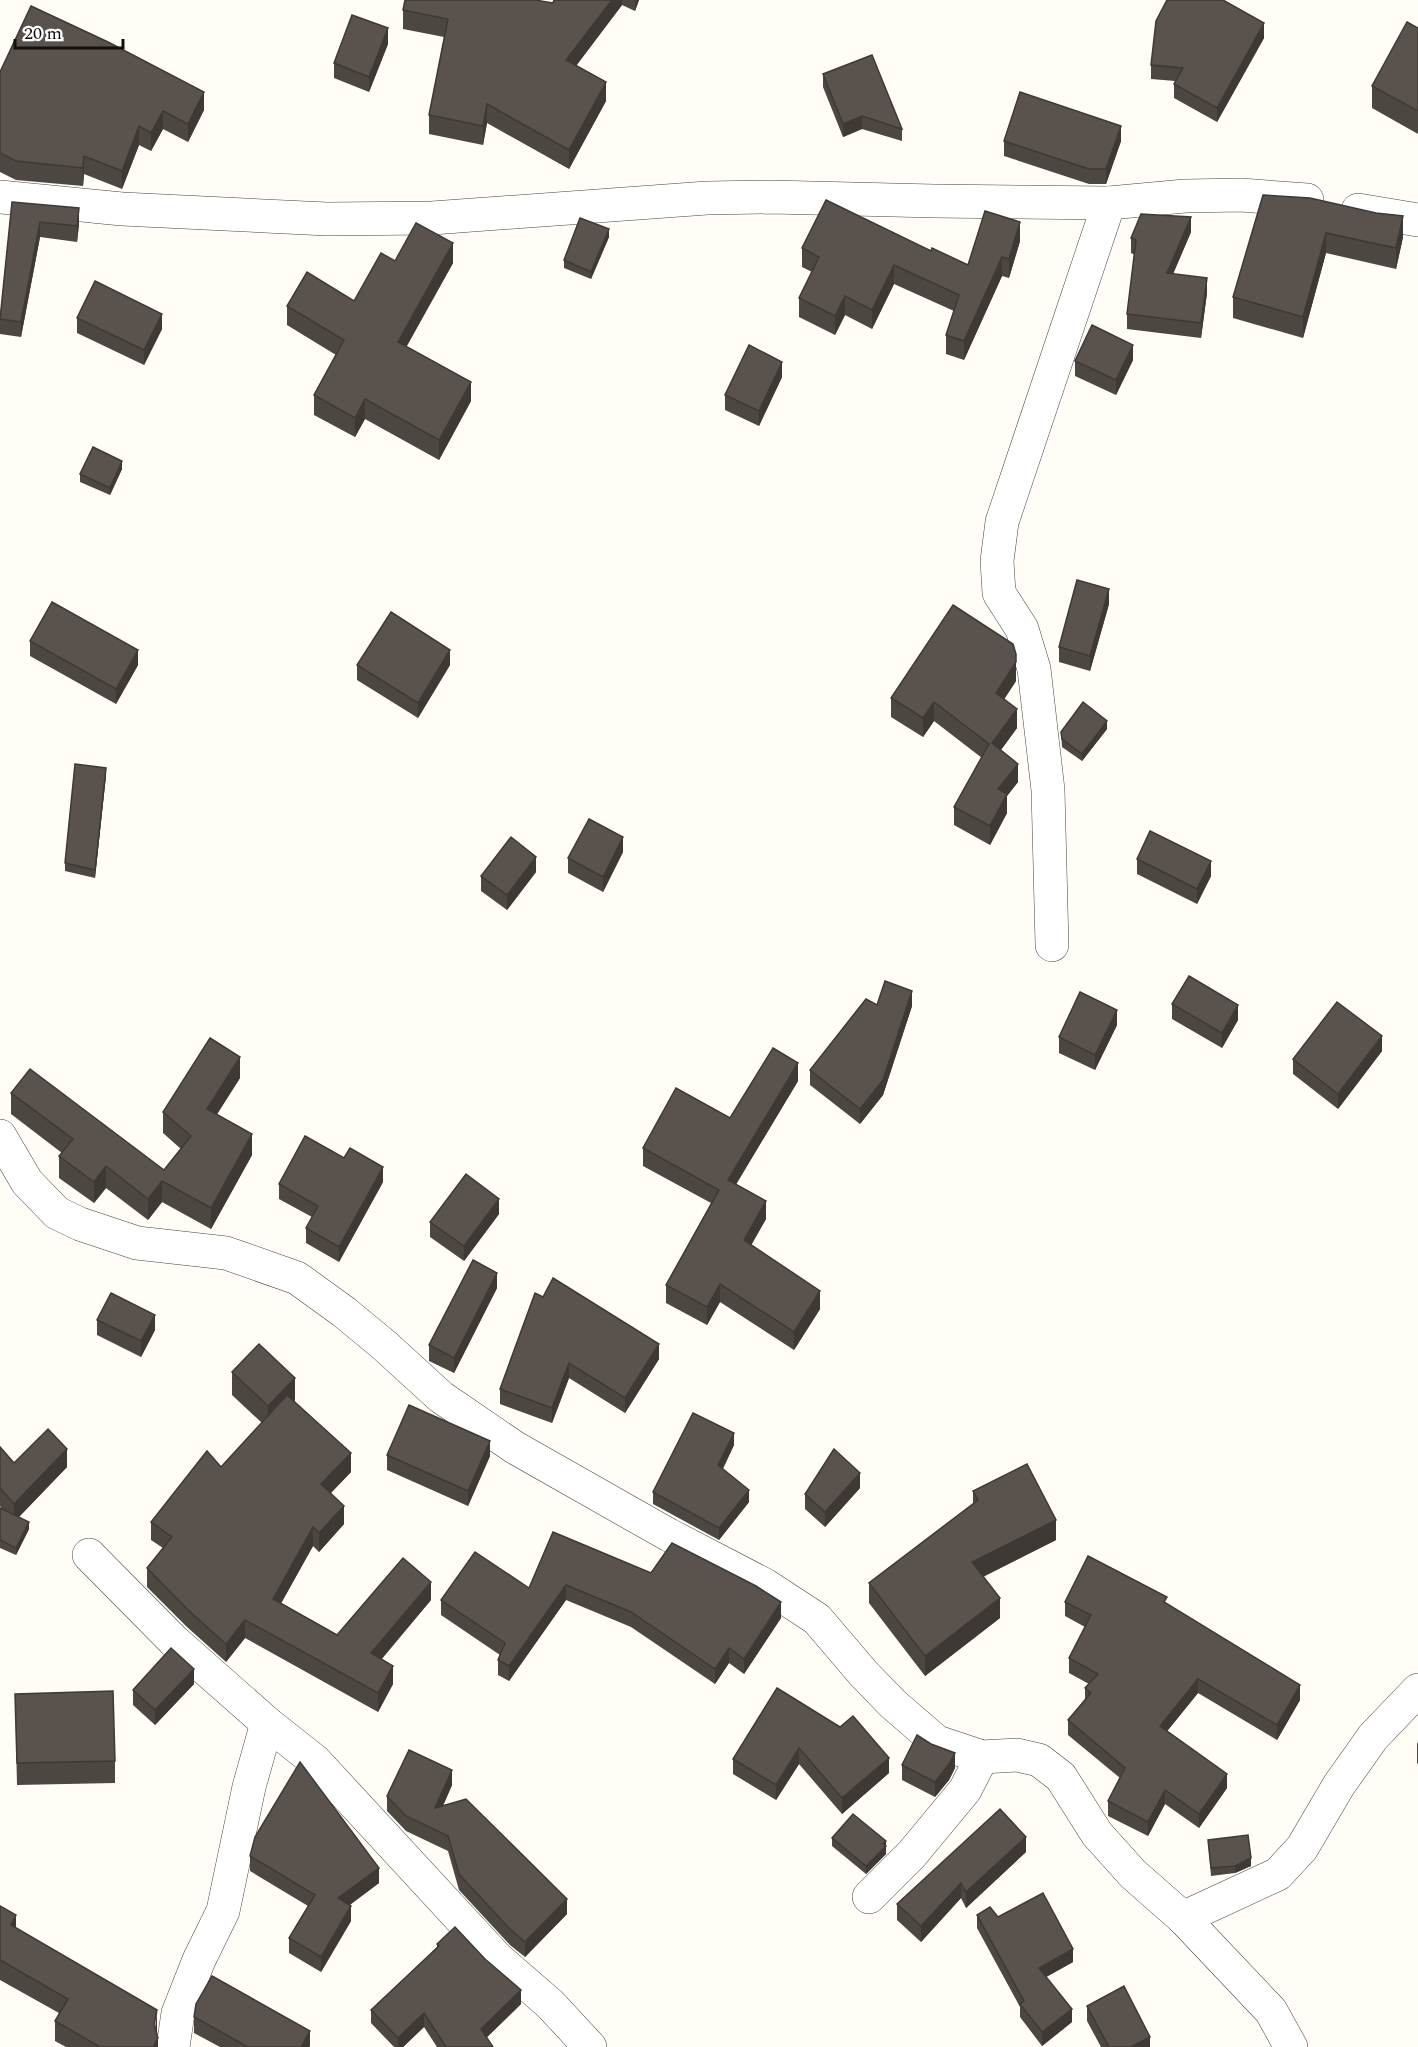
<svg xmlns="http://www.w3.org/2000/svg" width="1418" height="2047" viewBox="0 0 1418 2047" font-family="Spectral,serif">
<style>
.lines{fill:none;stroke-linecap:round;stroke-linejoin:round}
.minor-casing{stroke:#444;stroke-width:34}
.minor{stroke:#fff;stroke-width:33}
.wall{fill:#4d4742}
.shaded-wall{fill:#3f3936}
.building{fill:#5a524d;stroke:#3f3936;stroke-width:1.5}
</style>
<rect width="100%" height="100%" fill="#fffdf5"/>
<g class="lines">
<g class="minor-casing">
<g id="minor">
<path d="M0,197L122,209L327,219L432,218L707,198L771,197L934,201L1109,203L1185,196L1241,195L1307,200"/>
<path d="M1358,210L1418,220"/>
<path d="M1052,945L1048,790L1034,669L1022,629L999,593L997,561L1002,522L1109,203"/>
<path d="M0,1136L27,1182L57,1213L80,1224L137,1243L226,1253L297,1278L344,1312L384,1345L441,1397L514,1447L669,1535L765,1585L817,1619L863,1673L893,1704L937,1742L982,1757L1017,1755L1039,1760L1061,1777L1097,1834L1133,1874L1183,1918L1271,2011L1291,2047"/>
<path d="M89,1555L174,1641L267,1723L315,1761L497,1958L550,2004L590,2047"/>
<path d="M869,1897L912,1854L965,1790L982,1757"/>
<path d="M1183,1918L1278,1874L1302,1848L1339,1785L1373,1737L1418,1690"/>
<path d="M173,2047L178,2013L199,1960L223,1911L249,1787L267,1723"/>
</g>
</g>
<use href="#minor" class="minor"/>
</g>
<g class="wall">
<path d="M554,0H639L635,11L622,5L576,66L606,101L569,169L487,123L483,145L429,134V115L444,37L403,29V10L553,3Z"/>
<path d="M1418,28V134L1372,108V86Z"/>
<path d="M1264,38L1217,122L1174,98V84L1175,81L1151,79V65Z"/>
<path d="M388,44L369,92L334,78V63Z"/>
<path d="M0,72L204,110L188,142L163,129L151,151L139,145L122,189L84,174L83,186L16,180L0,172Z"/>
<path d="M823,74L902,129V141L862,129L843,137L823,87Z"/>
<path d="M1004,141H1121L1106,184H1089L1004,156Z"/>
<path d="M1263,195L1403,237L1396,269L1326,253L1303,338L1233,318V297Z"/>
<path d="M12,202L79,224L77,242L40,237L21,337L0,334V318Z"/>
<path d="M1191,232L1173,274L1207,293L1201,338L1127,329V314L1135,255L1131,253V238Z"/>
<path d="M609,237L591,279L564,268V260Z"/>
<path d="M1020,241L1009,278L1002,276L964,360L946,354V335L954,311L894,284L872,329L845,315L835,335L799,317V298L812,272L802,267V248L931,251L968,265Z"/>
<path d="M395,261L453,263L406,347L471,401L439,460L365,419L355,437L314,415V395L336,355L287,325V306L354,301Z"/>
<path d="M77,318L162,329L144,365L77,333Z"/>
<path d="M1133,360L1116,395L1075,376V361Z"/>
<path d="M782,377L759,426L725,410V395Z"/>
<path d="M122,469L110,495L80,482V474Z"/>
<path d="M1109,604L1090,671L1059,662V647Z"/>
<path d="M30,641L138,665L116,704L30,656Z"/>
<path d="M357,665H450L418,718L357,680Z"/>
<path d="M1016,681L1004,699L1017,728L1001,750L1018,782L1007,796V813L990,845L954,825V807L982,758L934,721L923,737L891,717V698Z"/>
<path d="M1107,729L1082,761L1062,747L1061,732Z"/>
<path d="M106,775L95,878L65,871V863Z"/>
<path d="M623,852L603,892L568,873V858Z"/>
<path d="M1137,859L1211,876L1197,904L1137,874Z"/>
<path d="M536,872L507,910L481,891V876Z"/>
<path d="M1172,1004L1238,1020L1222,1048L1172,1019Z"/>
<path d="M877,1005L912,1006L883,1095L860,1124L810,1085V1070Z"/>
<path d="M1117,1025L1095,1070L1059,1053V1037Z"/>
<path d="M1382,1051L1338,1109L1293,1074V1059Z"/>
<path d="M240,1078L217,1114L252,1155L211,1229L162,1202L148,1220L106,1188L94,1203L59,1178V1156L62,1153L11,1114V1093L164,1170L181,1149L163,1133V1112Z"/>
<path d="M798,1081L736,1184L766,1219L751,1245L820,1309L794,1350L720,1302L707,1325L666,1303V1285L711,1203L643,1166V1148L730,1118Z"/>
<path d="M383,1182L339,1262L306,1243V1228L312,1217L279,1199V1184Z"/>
<path d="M499,1214L464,1261L430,1237V1222Z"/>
<path d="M497,1288L454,1373L429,1361V1345Z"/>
<path d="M535,1293L659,1359L625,1413L569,1378L552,1423L500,1404V1389Z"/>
<path d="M97,1320L155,1330L141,1357L97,1335Z"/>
<path d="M232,1372L295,1400L294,1401L351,1472L331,1493L344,1524L319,1552L313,1546L281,1603L337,1635L431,1600L381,1659L393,1684L378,1712L245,1638L226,1662L187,1627L147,1587V1568L163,1548L151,1540V1522L221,1467L262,1423L232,1395Z"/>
<path d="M734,1445L723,1469L749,1502L719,1540L653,1504V1492Z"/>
<path d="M0,1447L14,1463L67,1467L19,1517L29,1529L16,1555L0,1548V1508L2,1509L0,1506Z"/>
<path d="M387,1455L490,1456L468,1506L387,1470Z"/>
<path d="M860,1488L825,1527L805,1509V1494Z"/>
<path d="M973,1491L1056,1540L983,1577L1000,1618L925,1676L869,1603V1583L973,1504Z"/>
<path d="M651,1573L781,1618L744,1674L729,1663L715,1684L631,1627L566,1600L509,1681L498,1675V1660L500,1655L441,1615V1600Z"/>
<path d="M1065,1602L1167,1604L1300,1700L1277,1740L1198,1693L1167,1731L1227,1788L1199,1828L1165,1804L1148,1836L1108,1816V1801L1120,1778L1068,1735V1720L1085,1699V1688L1089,1684L1069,1673V1658L1085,1627L1065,1616Z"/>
<path d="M194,1684L155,1725L133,1705V1690Z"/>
<path d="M777,1688L889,1773L842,1814L799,1764L776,1800L733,1774V1759Z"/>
<path d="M15,1694L115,1761V1783L17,1785Z"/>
<path d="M1418,1742V1764L1417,1763V1744Z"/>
<path d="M902,1765L955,1768L949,1780L935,1797L902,1780Z"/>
<path d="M452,1785L443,1806L567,1914L525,1957L510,1945L459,1890L448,1851L406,1831L387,1811V1796Z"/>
<path d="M832,1838L886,1841V1854L866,1874L832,1846Z"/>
<path d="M1208,1840L1251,1866L1235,1873L1211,1876Z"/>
<path d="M1026,1852L966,1908L961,1898L921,1942L897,1920V1904Z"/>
<path d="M250,1856L379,1883L349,1905L351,1921L321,1972L289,1953V1938L308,1906L250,1871Z"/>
<path d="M0,1906L16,1928L157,2029L158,2047H66L55,2041V2021L59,2013L0,1980Z"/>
<path d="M977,1915L998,1917L1073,1962L1046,1977L1072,2022L1042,2046L1020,2017V2007L977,1928Z"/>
<path d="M437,1944L521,2004L486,2038L493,2047H437L424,2027L403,2047H394L371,2023V2010L437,1947Z"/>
<path d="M1087,2006L1150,2047H1101L1087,2021Z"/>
<path d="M194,2017L310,2046L309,2047H220L194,2033Z"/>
</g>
<g class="shaded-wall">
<path d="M612,0H622V5L566,79V60Z"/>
<path d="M635,0H639L635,11Z"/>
<path d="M1264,23V38L1217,122V108Z"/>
<path d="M388,28V44L369,92V77Z"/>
<path d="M606,82V101L569,169V150Z"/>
<path d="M204,92V110L188,142V124Z"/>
<path d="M487,104V123L483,145V126Z"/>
<path d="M163,111V129L151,151V133Z"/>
<path d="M862,116V129L843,137V124Z"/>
<path d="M139,126V145L122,189V171Z"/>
<path d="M1121,126V141L1106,184V169Z"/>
<path d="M84,156V174L83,186V168Z"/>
<path d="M79,208V224L77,242V226Z"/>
<path d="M1403,216V237L1396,269V248Z"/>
<path d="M1191,217V232L1167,288V273Z"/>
<path d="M40,222V237L21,337V322Z"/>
<path d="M1020,222V241L1009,278V259Z"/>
<path d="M609,229V237L591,279V272Z"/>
<path d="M1326,233V253L1303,338V317Z"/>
<path d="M453,243V263L398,362V342Z"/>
<path d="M1002,257V276L964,360V341Z"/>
<path d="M894,265V284L872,329V310Z"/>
<path d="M1207,278V293L1201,338V323Z"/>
<path d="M845,296V315L835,335V316Z"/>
<path d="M162,314V329L144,365V350Z"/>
<path d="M1133,345V360L1116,395V380Z"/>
<path d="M782,362V377L759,426V411Z"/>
<path d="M471,382V401L439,460V440Z"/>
<path d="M365,399V419L355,437V418Z"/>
<path d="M122,461V469L110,495V488Z"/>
<path d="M1109,589V604L1090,671V656Z"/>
<path d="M138,650V665L116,704V689Z"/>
<path d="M450,650V665L418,718V703Z"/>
<path d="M1016,662V681L996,712V693Z"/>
<path d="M934,702V721L923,737V718Z"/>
<path d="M1017,709V728L992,762V743Z"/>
<path d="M1107,721V729L1082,761V754Z"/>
<path d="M1018,764V782L1007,796V813L990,845V826L998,789Z"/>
<path d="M106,768V775L95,878V870Z"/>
<path d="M623,837V852L603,892V877Z"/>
<path d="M536,857V872L507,910V895Z"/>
<path d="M1211,861V876L1197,904V889Z"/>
<path d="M912,991V1006L883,1095L860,1124V1109Z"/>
<path d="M1238,1005V1020L1222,1048V1033Z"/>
<path d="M1117,1010V1025L1095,1070V1055Z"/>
<path d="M1382,1036V1051L1338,1109V1094Z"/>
<path d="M240,1057V1078L207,1130V1109Z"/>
<path d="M798,1063V1081L728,1198V1180Z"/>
<path d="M252,1134V1155L211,1229V1208Z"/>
<path d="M106,1166V1188L94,1203V1182Z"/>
<path d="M383,1167V1182L339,1262V1247Z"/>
<path d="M162,1181V1202L148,1220V1199Z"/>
<path d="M499,1199V1214L464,1261V1246Z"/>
<path d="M766,1201V1219L744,1258V1240Z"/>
<path d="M497,1273V1288L454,1373V1358Z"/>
<path d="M720,1284V1302L707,1325V1307Z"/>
<path d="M820,1291V1309L794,1350V1332Z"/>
<path d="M155,1315V1330L141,1357V1341Z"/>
<path d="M659,1344V1359L625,1413V1398Z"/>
<path d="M569,1363V1378L552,1423V1408Z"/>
<path d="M295,1378V1400L268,1429V1406Z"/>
<path d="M734,1433V1445L718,1477V1465Z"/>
<path d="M490,1441V1456L468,1506V1491Z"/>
<path d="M67,1449V1467L14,1522V1504Z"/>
<path d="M351,1453V1472L321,1503V1484Z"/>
<path d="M860,1473V1488L825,1527V1512Z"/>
<path d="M749,1490V1502L719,1540V1528Z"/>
<path d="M344,1506V1524L319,1552V1533Z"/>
<path d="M1056,1520V1540L972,1582V1562Z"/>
<path d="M29,1522V1529L16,1555V1548Z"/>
<path d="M313,1527V1546L273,1618V1599Z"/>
<path d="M431,1582V1600L371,1672V1653Z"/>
<path d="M566,1585V1600L509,1681V1666Z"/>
<path d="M1000,1598V1618L925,1676V1656Z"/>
<path d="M781,1602V1618L744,1674V1659Z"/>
<path d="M245,1620V1638L226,1662V1644Z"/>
<path d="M729,1648V1663L715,1684V1669Z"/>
<path d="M393,1666V1684L378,1712V1693Z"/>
<path d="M194,1669V1684L155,1725V1710Z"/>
<path d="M1198,1679V1693L1160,1740V1726Z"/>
<path d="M1300,1685V1700L1277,1740V1725Z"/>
<path d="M799,1748V1764L776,1800V1785Z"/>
<path d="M955,1753V1768L949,1780L935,1797V1782Z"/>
<path d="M889,1758V1773L842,1814V1798Z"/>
<path d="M452,1770V1785L435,1823V1808Z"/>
<path d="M1227,1774V1788L1199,1828V1814Z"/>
<path d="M1165,1790V1804L1148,1836V1822Z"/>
<path d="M1026,1837V1852L966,1908V1892Z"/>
<path d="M886,1841V1854L866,1874V1866Z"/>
<path d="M1251,1858V1866L1235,1873V1866Z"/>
<path d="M379,1868V1883L338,1914V1898Z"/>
<path d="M961,1883V1898L921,1942V1926Z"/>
<path d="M567,1899V1914L525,1957V1942Z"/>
<path d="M351,1906V1921L321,1972V1957Z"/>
<path d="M16,1915V1935L11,1925Z"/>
<path d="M1073,1949V1962L1039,1981V1968Z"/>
<path d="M521,1990V2004L481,2043V2029Z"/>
<path d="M1072,2009V2022L1042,2046V2032Z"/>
<path d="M157,2010V2029L154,2044L158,2038V2047H153Z"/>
<path d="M424,2013V2027L403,2047H398V2038Z"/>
<path d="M310,2031V2046L309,2047H301Z"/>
<path d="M1150,2037V2047H1131Z"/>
</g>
<g class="building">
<path d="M405,0H535L553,3L554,0H612L566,60L606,82L569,150L487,104L483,126L429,115L448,19L403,10Z"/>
<path d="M1167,0H1223L1264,23L1217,108L1174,84L1183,68L1151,65L1156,21Z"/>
<path d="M31,6L108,42L204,92L188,124L163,111L151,133L139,126L122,171L84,156L83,168L16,161L0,153V72Z"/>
<path d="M352,15L388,28L369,77L334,63Z"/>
<path d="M1407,22L1418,28V111L1372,86Z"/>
<path d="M872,55L902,129L862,116L843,124L823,74Z"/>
<path d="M1020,92L1121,126L1106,169H1089L1004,141Z"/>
<path d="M1263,195L1310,198L1376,213L1403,216L1396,248L1326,233L1303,317L1233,297Z"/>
<path d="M826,200L931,251L932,248L968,265L985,211L1020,222L1009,259L1002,257L964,341L946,335L959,295L894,265L872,310L845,296L835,316L799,298L819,257L802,248Z"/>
<path d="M12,202L79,208L77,226L40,222L21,322L0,319Z"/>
<path d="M1141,214L1191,217L1167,273L1207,278L1201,323L1127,314L1136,240L1131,238Z"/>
<path d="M580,218L609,229L591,272L564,260Z"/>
<path d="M416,223L453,243L398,342L471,382L439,440L365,399L355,418L314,395L344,340L287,306L307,272L354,301L381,253L395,261Z"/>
<path d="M95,281L162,314L144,350L77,318Z"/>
<path d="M1092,325L1133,345L1116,380L1075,361Z"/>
<path d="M749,345L782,362L759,411L725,395Z"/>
<path d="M93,447L122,461L110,488L80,474Z"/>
<path d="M1077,580L1109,589L1090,656L1059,647Z"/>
<path d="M52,602L138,650L116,689L30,641Z"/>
<path d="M953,605L1013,644L1016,654V662L996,693L1017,709L992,743L1018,764L998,789L1007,794L990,826L954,807L989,744L934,702L923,718L891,698Z"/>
<path d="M391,612L450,650L418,703L357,665Z"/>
<path d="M1083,702L1107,721L1082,754L1062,739L1061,732Z"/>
<path d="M75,764L106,768L95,870L65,863Z"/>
<path d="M589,819L623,837L603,877L568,858Z"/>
<path d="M1150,831L1211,861L1197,889L1137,859Z"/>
<path d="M511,837L536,857L507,895L481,876Z"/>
<path d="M1189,976L1238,1005L1222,1033L1172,1004Z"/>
<path d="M885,981L912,991L883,1080L860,1109L810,1070L866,999L877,1005Z"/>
<path d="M1080,992L1117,1010L1095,1055L1059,1037Z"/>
<path d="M1337,1002L1382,1036L1338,1094L1293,1059Z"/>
<path d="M210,1038L240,1057L207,1109L252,1134L211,1208L162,1181L148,1199L106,1166L94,1182L59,1156L73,1139L11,1093L30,1069L164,1170L191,1136L163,1112Z"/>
<path d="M773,1048L798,1063L728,1180L766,1201L744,1240L820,1291L794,1332L720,1284L707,1307L666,1285L719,1190L643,1148L676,1088L730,1118Z"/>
<path d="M305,1136L344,1158L350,1148L383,1167L339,1247L306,1228L318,1206L279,1184Z"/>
<path d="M466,1174L499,1199L464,1246L430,1222Z"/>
<path d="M473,1260L497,1273L454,1358L429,1345Z"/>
<path d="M553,1278L659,1344L625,1398L569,1363L552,1408L500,1389L535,1293L543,1297Z"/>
<path d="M111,1293L155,1315L141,1341L97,1320Z"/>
<path d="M259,1344L295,1378L268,1406L232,1372Z"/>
<path d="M287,1395L351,1453L321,1484L344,1506L319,1533L313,1527L273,1599L337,1635L403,1558L431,1582L371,1653L393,1666L378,1693L245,1620L226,1644L187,1609L147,1568L172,1537L151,1522L207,1451L221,1467Z"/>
<path d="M409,1405L490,1441L468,1491L387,1455Z"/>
<path d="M693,1413L734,1433L718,1465L749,1490L719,1528L653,1492Z"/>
<path d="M48,1429L67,1449L14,1504L0,1488V1447L14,1463Z"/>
<path d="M834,1449L860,1473L825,1512L805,1494Z"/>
<path d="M1027,1464L1056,1520L972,1562L1000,1598L925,1656L869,1583L978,1500L973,1491Z"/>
<path d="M0,1508L29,1522L16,1548L0,1540Z"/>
<path d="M553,1532L651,1573L672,1543L756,1586L781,1602L744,1659L729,1648L715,1669L631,1612L566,1585L509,1666L498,1660L505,1643L441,1600L475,1552L529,1588Z"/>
<path d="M1088,1556L1167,1597L1164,1602L1300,1685L1277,1725L1198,1679L1160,1726L1227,1774L1199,1814L1165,1790L1148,1822L1108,1801L1125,1768L1068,1720L1091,1693L1085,1688L1098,1674L1069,1658L1091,1615L1065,1602Z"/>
<path d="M171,1648L194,1669L155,1710L133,1690Z"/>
<path d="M777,1688L840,1727L853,1716L889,1758L842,1798L799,1748L776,1785L733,1759Z"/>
<path d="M113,1691L115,1761L17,1763L15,1694Z"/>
<path d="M917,1735L931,1744L955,1753L949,1764L935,1782L902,1765Z"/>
<path d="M409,1750L452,1770L435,1808L466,1799L567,1899L525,1942L510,1929L459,1874L448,1836L406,1816L387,1796Z"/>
<path d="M300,1762L379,1868L338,1898L351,1906L321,1957L289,1938L315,1895L250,1856L255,1837Z"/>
<path d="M1000,1809L1026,1837L966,1892L961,1883L921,1926L897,1904Z"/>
<path d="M853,1814L886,1841L883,1844L886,1846L866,1866L832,1838Z"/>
<path d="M1248,1835L1251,1858L1235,1866L1211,1868L1208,1840Z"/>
<path d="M1043,1893L1073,1949L1039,1968L1072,2009L1042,2032L1020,2004L1024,2001L977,1915L990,1907L998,1917Z"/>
<path d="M0,1906L16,1915L11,1925L157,2010L154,2025L158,2038L153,2047H100L55,2021L68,1999L0,1960Z"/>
<path d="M455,1927L485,1959L521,1990L481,2029L493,2047H446L424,2013L398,2038L371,2010L439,1946L437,1944Z"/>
<path d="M212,1976L310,2031L301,2047H248L194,2017L196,2004Z"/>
<path d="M1124,1986L1150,2037L1131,2047H1109L1087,2006Z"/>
</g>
<path d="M15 39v9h108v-9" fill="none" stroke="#111111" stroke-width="3"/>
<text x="24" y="39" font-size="18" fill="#111111" stroke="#ffffff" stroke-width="4.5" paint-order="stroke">20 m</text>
</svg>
